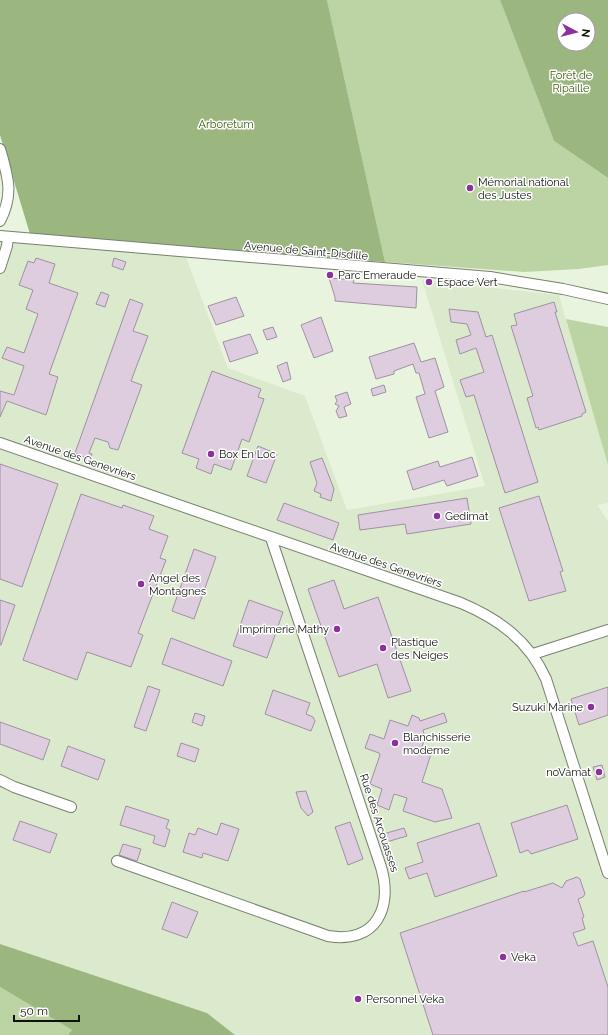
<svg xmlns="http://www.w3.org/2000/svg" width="608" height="1035" viewBox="0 0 608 1035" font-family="Raleway,sans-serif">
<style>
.built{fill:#dbeacd}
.green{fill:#bcd3a4}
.forest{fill:#9bb77f;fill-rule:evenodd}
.building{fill:#ddcddf;stroke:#a091a2}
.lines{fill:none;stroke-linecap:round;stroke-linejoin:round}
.street-casing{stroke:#76806d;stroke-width:12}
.street{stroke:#fff;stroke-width:10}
.poi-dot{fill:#8c319b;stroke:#fff;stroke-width:1.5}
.labels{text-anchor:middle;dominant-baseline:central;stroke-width:3;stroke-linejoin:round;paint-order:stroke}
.park-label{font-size:11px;fill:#3a5a04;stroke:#fff}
.poi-label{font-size:11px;fill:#0e120a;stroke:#fff;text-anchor:start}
.street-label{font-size:11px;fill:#0e120a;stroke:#fff}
</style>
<rect width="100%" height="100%" fill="#e9f4de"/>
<path class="built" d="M0,236L184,252L228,368L305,396L347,510L485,486L422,280L559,295L608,465V503L597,505L608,521V1035H235L207,1013L0,944Z"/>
<g class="green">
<path d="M327,0H500L554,141L608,178V265L579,269L524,272L385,262Z"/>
<path d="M566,319L608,327V465Z"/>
<path d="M0,987L72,1030L68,1035H0Z"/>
</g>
<g class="forest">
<path d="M0,0H327L385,262L30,234L0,135Z"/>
<path d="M500,0H608V178L554,141ZM564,20H588V44H564Z"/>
<path d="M0,944L207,1013L235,1035H68L72,1030L0,987Z"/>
</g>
<g class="building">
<path d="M36,258L55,264L49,283L78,293L49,374L58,377L46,415L7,401L0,417V391L14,395L24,366L2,358L7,347L24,353L38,314L26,309L33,290L19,285L28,261L34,263Z"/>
<path d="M114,258L126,262L123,270L112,266Z"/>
<path d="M329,278L354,280L353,283L417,287L416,308L335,301V297Z"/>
<path d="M101,292L109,295L105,307L96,304Z"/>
<path d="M236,297L244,316L216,325L208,306Z"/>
<path d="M130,299L143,304L133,331L148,336L131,381L142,385L118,450L110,448L108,442L95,438L89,453L92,454L90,462L84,459V457L75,453Z"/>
<path d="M554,302L557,312H555L586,412L582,414V416L539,430L538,427L536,428L527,398L533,396L511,326L517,325L514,314Z"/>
<path d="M449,309L478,312L486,337L492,335L538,482L505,493L474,395L466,397L460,380L484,372L476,348L460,354L456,340L471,335L467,324L451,322Z"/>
<path d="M321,317L333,351L314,358L301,325Z"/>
<path d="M273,327L277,337L267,340L263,330Z"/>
<path d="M250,334L258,353L230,362L223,342Z"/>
<path d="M414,343L421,362L435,358L444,387L435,391L448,432L429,438L416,397L425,394L419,373H416L413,364L394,371V374L376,379L369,357Z"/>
<path d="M287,362L291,379L283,382L277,366Z"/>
<path d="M212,371L261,389L258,397L264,399L249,442L242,439L231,470L214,464L211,474L196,468L199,459L182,453Z"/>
<path d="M384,385L386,392L373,396L371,389Z"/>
<path d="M347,392L351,404L344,407L347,416L339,418L336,411L339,406L335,404L337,401L335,396Z"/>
<path d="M258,446L277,454L266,483L247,476Z"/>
<path d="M472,457L478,476L447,486L444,480L413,490L407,471L438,461L440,467Z"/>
<path d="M322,458L334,489L331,501L320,497L321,494L314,491L317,483L310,462Z"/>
<path d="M0,464L58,484L22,587L0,579Z"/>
<path d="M81,494L122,508L123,505L154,516L149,529L168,536L160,558L166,560L138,633L143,635L131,667L87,652L77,680L23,660Z"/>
<path d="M539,496L563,571L560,572L566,591L529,601L499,508Z"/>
<path d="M467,498L471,524L407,534L405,524L360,530L358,515Z"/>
<path d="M284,503L339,523L333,540L277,520Z"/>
<path d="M194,549L216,557L194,619L172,611Z"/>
<path d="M334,580L344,609L378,597L411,691L388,698L377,664L339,677L308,589Z"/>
<path d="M0,600L15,605L1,645H0Z"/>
<path d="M249,600L283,612L267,658L233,646Z"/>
<path d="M171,638L232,661L223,686L162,664Z"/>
<path d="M148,686L160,690L146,731L134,727Z"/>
<path d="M608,687V715L579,725L571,699Z"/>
<path d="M273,690L310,703L306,714L313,717L315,721L311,731L265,714Z"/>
<path d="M195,713L205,716L202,726L192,722Z"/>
<path d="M444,713L447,722L423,730L425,738L421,750L431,754L422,782L442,789L452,818L435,822L403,811L407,798L394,794L389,810L377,805L382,789L370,784L380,755L379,753L365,748L370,734L384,739L390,720L408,726L412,715L419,718L420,721Z"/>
<path d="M0,722L50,740L43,760L0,744Z"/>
<path d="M181,743L199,749L195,762L177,756Z"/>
<path d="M68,746L105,760L98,780L61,766Z"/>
<path d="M602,765L605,777L597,780L593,767Z"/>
<path d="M306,791L313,812L308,816L301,808L296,792Z"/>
<path d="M567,805L578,839L531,854L528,850L520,853L511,823Z"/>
<path d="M126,806L169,820L166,828L170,830L165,847L153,843L155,836L120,825Z"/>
<path d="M20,821L57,834L50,853L13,840Z"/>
<path d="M350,822L363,859L348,865L335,827Z"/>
<path d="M221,823L239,829L228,861L203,853L202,858L183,852L189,833L195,835L198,828L217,835Z"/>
<path d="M479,823L497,876L435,897L427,873L409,879L405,868L423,862L417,843Z"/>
<path d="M404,828L407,836L383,843L380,835Z"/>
<path d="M123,844L141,849L137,861L119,855Z"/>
<path d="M577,877L580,879L585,894L583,897L578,899L584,917L582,918L585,929L573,933L578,946L593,941L608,987V1035H433L400,933L524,891V892L553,883L562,888L566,881Z"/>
<path d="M172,902L198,912L187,938L162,929Z"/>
</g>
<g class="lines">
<g class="street-casing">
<g id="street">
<path d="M0,149C8,177 14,194 0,221"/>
<path d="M0,236L490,277L563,289L608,299"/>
<path d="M0,268L7,246L8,237"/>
<path d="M0,443L461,603C499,619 529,641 546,679L608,873"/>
<path d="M533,654L608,630"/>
<path d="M0,780L14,787L71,807"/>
<path d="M117,861L328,936C376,944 393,908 381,867L271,538"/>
</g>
</g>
<use href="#street" class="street"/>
</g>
<g class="poi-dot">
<circle cx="470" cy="188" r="4"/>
<circle cx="330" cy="275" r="4"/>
<circle cx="429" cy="282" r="4"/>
<circle cx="211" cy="454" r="4"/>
<circle cx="437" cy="516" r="4"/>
<circle cx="141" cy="584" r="4"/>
<circle cx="337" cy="629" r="4"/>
<circle cx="383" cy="648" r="4"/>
<circle cx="591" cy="707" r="4"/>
<circle cx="395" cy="743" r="4"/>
<circle cx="599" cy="772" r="4"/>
<circle cx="503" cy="957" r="4"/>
<circle cx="358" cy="999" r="4"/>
</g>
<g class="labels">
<g class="park-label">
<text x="571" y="75">Forêt de<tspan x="571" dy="13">Ripaille</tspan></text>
<text x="226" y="124">Arboretum</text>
</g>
<g class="poi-label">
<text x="478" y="182">Mémorial national<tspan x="478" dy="13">des Justes</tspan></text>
<text x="338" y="275">Parc Emeraude</text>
<text x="437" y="282">Espace Vert</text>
<text x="219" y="454">Box En Loc</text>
<text x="445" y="516">Gedimat</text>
<text x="149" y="578">Angel des<tspan x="149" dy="13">Montagnes</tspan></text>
<text x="329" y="629" text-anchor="end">Imprimerie Mathy</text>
<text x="391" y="642">Plastique<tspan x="391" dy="13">des Neiges</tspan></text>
<text x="583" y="707" text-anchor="end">Suzuki Marine</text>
<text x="403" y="737">Blanchisserie<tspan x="403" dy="13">moderne</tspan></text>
<text x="591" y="772" text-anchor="end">noVamat</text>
<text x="511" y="957">Veka</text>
<text x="366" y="999">Personnel Veka</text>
</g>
<g class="street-label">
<text transform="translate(306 251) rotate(5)">Avenue de Saint-Disdille</text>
<text transform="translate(80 458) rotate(19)">Avenue des Genevriers</text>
<text transform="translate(386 565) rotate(19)">Avenue des Genevriers</text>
<text transform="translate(379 823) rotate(72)">Rue des Arcouasses</text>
</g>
</g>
<g transform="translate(576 32) rotate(97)"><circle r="19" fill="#ffffff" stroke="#9fa09d"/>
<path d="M0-3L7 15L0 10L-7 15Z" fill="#8c319b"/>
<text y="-6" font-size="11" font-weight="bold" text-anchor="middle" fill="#0e120a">N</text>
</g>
<path d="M14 1015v6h65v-6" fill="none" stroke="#0e120a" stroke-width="2"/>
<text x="20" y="1015" font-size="12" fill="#0e120a" stroke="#ffffff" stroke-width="3" paint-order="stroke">50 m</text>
</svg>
